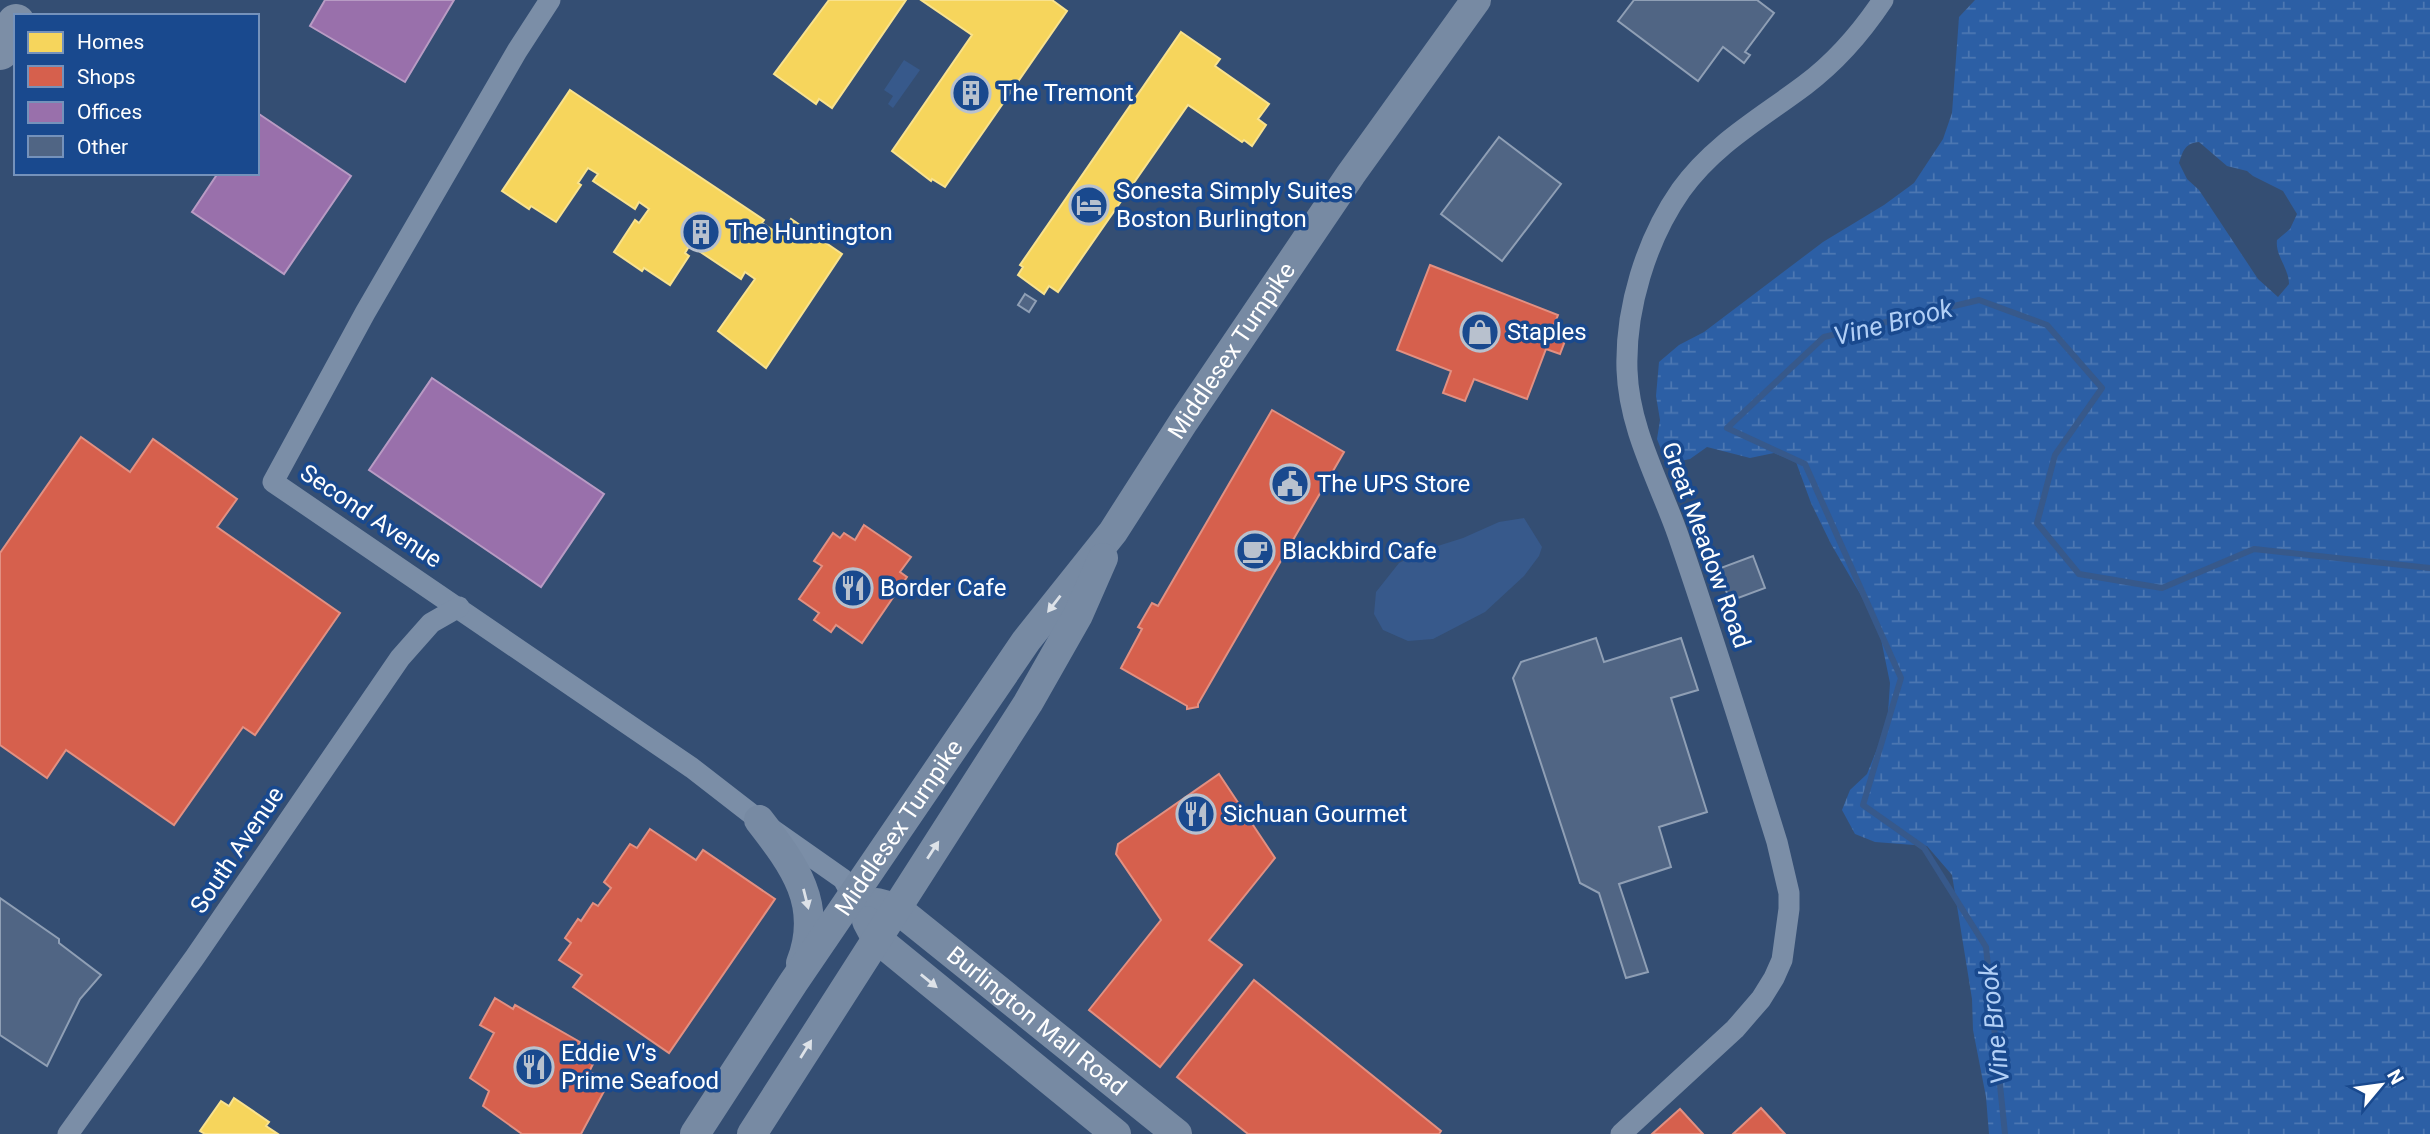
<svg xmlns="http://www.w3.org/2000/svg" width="2430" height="1134" viewBox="0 0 2430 1134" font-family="Roboto,sans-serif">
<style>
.wetland{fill:url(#wetland-marsh);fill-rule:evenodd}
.water{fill:#37598b}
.homes{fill:#f6d55c;stroke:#f9e28d;stroke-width:2}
.shops{fill:#d6604d;stroke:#e29082;stroke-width:2}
.offices{fill:#9970ab;stroke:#b89bc4;stroke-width:2}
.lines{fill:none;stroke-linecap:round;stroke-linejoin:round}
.stream{stroke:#37598b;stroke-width:6}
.building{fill:#506584;stroke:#8f9fb5;stroke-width:2}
.street{stroke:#7b8ea7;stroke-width:21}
.secondary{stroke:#778aa3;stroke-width:30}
.highway{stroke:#7c8ea6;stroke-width:38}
.oneway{fill:#dde2e8}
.labels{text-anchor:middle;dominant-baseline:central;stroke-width:7;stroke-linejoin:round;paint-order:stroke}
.poi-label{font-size:24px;fill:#fff;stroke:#19498e;text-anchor:start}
.street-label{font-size:24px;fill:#fff;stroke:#19498e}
.water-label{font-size:26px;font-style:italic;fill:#b1cff6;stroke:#19498e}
</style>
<defs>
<pattern id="wetland-marsh" width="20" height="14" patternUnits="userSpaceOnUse" patternTransform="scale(1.75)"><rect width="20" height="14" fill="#2c5fa5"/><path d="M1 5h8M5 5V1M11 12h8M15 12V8" fill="none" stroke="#4c77b2"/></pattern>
</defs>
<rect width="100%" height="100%" fill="#344e73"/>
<path class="wetland" d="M1975,0H2430V1134H1989L1986,1097L1973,1030L1972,999L1952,875L1927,846L1875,842L1855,834L1842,810L1850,790L1867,774L1879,744L1888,713L1890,683L1881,639L1862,597L1831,544L1811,503L1796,462L1774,453L1750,458L1707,447L1690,459L1667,464L1657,439L1660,420L1656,396L1659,362L1679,345L1704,332L1823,242L1884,205L1914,183L1943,139L1952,113L1959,17ZM2199,142L2227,166L2247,171L2253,176L2283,191L2297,214L2290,229L2277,240C2275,256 2289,268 2289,284L2278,297L2258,279L2199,190L2187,179L2179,163C2183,151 2185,143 2199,142Z"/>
<g class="water">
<path d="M904,60L920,70L893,108L888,104L893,96L884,90Z"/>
<path d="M1524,518L1542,547L1539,556L1524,576L1485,612L1433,639L1408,641L1383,630L1374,614L1376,592L1399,563L1425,550L1463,538L1499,522Z"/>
</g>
<g class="homes">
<path d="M829,0H906L832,108L819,99L816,104L774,74Z"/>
<path d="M921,0H1052L1067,11L945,187L932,179L931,181L892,151L972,35Z"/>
<path d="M1181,32L1220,59L1215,66L1269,104L1258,119L1266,125L1252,146L1244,140L1242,142L1188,105L1058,292L1049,286L1044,294L1018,275L1023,267L1020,265Z"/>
<path d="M570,90L764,220L762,223L781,235L791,219L842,254L766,368L718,331L755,279L745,272L741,279L699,251L704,245L694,238L685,253L689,256L670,285L644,268L642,271L614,252L635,220L639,223L649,209L639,202L635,209L593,181L598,174L588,168L578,183L581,185L556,222L531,206L529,209L502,191Z"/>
<path d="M234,1098L269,1122L266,1126L278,1134H205L200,1131L221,1101L229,1106Z"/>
</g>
<g class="shops">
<path d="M1430,265L1558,315L1552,330L1562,334L1565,341L1560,354L1546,349L1527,399L1474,379L1465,401L1443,393L1451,371L1397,350Z"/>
<path d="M1272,410L1344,452L1198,704V707L1187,709V706L1121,668L1142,629L1138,627L1152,603L1158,606Z"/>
<path d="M81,437L130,472L153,439L237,499L217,527L340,613L255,735L243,727L174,825L66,750L47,778L0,745V553Z"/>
<path d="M864,525L911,557L900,572L907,577L862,643L836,625L831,632L814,620L819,613L799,599L822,566L814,561L833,533L840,538L844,533L855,540Z"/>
<path d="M1219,774L1275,858L1209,940L1242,965L1160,1067L1089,1010L1161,920L1116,854L1118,844Z"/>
<path d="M650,829L696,860L703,850L775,899L669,1053L573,987L582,975L559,960L571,943L565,938L578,919L581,921L593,903L598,906L611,888L604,882L630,844L637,848Z"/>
<path d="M1254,980L1441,1131L1439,1134H1248L1177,1077Z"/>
<path d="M495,998L513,1009L515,1005L580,1042L576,1049L594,1062L589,1072L610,1080L581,1134H522L483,1106L489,1091L470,1078L494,1033L480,1025Z"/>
<path d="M1761,1108L1785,1134H1733Z"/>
<path d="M1680,1109L1703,1134H1652Z"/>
</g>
<g class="offices">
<path d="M325,0H454L405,82L310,26Z"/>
<path d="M259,114L351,176L284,274L192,212L218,173H257Z"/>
<path d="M432,378L604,494L541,587L369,470Z"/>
</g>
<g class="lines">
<path class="stream" d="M2005,1134L1986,947L1924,848L1863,805L1901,678L1805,464L1727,428L1824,337L1979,300L2047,325L2102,388L2055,455L2037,523L2079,574L2162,588L2254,549L2430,568"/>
</g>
<g class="building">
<path d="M1634,0H1757L1774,13L1745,52L1750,55L1744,63L1723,47L1698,81L1618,21Z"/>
<path d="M1499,137L1561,184L1502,261L1441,214Z"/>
<path d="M1025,294L1036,301L1029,312L1018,305Z"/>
<path d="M1753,556L1765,588L1730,601L1718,569Z"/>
<path d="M1596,638L1604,662L1681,638L1698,690L1671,698L1707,812L1659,827L1671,867L1619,884L1648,972L1626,978L1599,893L1580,883L1513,678L1521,662Z"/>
<path d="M0,898L59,939V943L101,975L80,999L47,1066L0,1035Z"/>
</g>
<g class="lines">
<g class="street">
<path d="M550,0L517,51L365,313L273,482L692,768L759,820L843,879L853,897"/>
<path d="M68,1134L195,957L400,658L431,623L459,607"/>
<path d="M1621,1134L1735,1029L1761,999L1774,978L1782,960L1789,909V893L1777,842C1745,739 1713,637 1678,535C1659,481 1629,429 1627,370C1625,309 1646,240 1681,190C1714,144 1761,118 1805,85C1837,61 1861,33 1883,0"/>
</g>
<g class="secondary">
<path d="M759,820C794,865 824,905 801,963"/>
<path id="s1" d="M877,903L896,908L1177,1134"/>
<path d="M867,921L876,938L1116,1134"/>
<path id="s2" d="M695,1134L793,983L1026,641L1113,532L1184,421L1351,174L1476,0"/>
<path d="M752,1134L1028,703L1078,615L1103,558"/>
</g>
<path class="highway" d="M0,51L16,23"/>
</g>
<defs><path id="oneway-solid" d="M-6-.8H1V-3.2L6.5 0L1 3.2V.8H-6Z" transform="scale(1.75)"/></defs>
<g class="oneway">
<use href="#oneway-solid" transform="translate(1054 604) rotate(128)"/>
<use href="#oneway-solid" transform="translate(933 850) rotate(-57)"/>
<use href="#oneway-solid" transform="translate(806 899) rotate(76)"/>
<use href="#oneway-solid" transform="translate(929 981) rotate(39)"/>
<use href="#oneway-solid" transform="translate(806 1049) rotate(-58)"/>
</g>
<defs>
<g id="building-ring" transform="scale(2.0125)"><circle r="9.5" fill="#19498e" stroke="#b8c1ce" stroke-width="1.5"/><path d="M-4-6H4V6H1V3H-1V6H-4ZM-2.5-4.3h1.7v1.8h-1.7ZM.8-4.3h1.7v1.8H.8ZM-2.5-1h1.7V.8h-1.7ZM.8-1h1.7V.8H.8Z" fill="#b8c1ce"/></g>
<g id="hotel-ring" transform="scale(2.0125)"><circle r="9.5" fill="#19498e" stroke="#b8c1ce" stroke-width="1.5"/><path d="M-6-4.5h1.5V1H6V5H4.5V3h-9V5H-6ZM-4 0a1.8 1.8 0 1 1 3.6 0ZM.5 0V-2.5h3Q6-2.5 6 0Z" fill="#b8c1ce"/></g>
<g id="shop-ring" transform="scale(2.0125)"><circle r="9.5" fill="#19498e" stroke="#b8c1ce" stroke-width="1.5"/><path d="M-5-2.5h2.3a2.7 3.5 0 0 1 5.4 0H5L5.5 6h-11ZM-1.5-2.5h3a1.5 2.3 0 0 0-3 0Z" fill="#b8c1ce"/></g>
<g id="civic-ring" transform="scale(2.0125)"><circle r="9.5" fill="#19498e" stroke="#b8c1ce" stroke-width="1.5"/><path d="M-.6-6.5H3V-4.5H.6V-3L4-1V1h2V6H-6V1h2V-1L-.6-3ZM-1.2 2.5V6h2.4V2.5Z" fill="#b8c1ce"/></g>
<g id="cafe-ring" transform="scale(2.0125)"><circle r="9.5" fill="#19498e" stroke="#b8c1ce" stroke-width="1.5"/><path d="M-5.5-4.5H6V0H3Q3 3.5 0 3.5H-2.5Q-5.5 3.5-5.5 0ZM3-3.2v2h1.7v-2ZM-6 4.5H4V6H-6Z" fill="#b8c1ce"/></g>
<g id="restaurant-ring" transform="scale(2.0125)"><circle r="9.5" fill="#19498e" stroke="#b8c1ce" stroke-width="1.5"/><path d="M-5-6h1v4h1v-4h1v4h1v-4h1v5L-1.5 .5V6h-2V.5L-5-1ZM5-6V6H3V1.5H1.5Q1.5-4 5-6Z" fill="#b8c1ce"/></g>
</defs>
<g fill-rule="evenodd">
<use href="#building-ring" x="971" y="93"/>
<use href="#hotel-ring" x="1089" y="205"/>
<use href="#building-ring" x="701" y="232"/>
<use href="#shop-ring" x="1480" y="332"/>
<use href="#civic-ring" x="1290" y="484"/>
<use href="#cafe-ring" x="1255" y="551"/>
<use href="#restaurant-ring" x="853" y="588"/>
<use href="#restaurant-ring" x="1196" y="814"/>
<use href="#restaurant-ring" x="534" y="1067"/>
</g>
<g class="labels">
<g class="poi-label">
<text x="998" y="93">The Tremont</text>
<text x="1116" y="191">Sonesta Simply Suites<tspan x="1116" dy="28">Boston Burlington</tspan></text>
<text x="728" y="232">The Huntington</text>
<text x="1507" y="332">Staples</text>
<text x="1317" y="484">The UPS Store</text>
<text x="1282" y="551">Blackbird Cafe</text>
<text x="880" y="588">Border Cafe</text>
<text x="1223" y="814">Sichuan Gourmet</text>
<text x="561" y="1053">Eddie V's<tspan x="561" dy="28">Prime Seafood</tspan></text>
</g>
<g class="street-label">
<text stroke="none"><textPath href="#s2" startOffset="950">Middlesex Turnpike</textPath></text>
<text transform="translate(371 516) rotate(34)">Second Avenue</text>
<text transform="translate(1706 545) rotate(70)">Great Meadow Road</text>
<text stroke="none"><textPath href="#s2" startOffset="368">Middlesex Turnpike</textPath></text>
<text transform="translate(237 850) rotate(-56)">South Avenue</text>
<text stroke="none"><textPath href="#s1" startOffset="200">Burlington Mall Road</textPath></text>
</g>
<g class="water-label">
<text transform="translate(1893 322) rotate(-14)">Vine Brook</text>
<text transform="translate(1994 1024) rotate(-96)">Vine Brook</text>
</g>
</g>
<rect x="14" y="14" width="245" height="161" fill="#19498e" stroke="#7592bb" stroke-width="2"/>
<rect x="28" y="32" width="35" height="21" fill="#f6d55c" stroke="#7592bb" stroke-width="2"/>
<text x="77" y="49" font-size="21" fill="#ffffff">Homes</text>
<rect x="28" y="66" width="35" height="21" fill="#d6604d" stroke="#7592bb" stroke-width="2"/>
<text x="77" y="84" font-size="21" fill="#ffffff">Shops</text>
<rect x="28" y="102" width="35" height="21" fill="#9970ab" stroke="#7592bb" stroke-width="2"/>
<text x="77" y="119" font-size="21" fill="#ffffff">Offices</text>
<rect x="28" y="136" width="35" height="21" fill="#506584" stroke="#7592bb" stroke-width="2"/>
<text x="77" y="154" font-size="21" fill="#ffffff">Other</text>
<g transform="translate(2381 1085) rotate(61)" stroke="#19498e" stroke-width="5" paint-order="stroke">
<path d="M0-5L12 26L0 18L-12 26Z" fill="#ffffff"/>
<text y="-10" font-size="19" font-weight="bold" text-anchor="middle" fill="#ffffff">N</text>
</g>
</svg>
